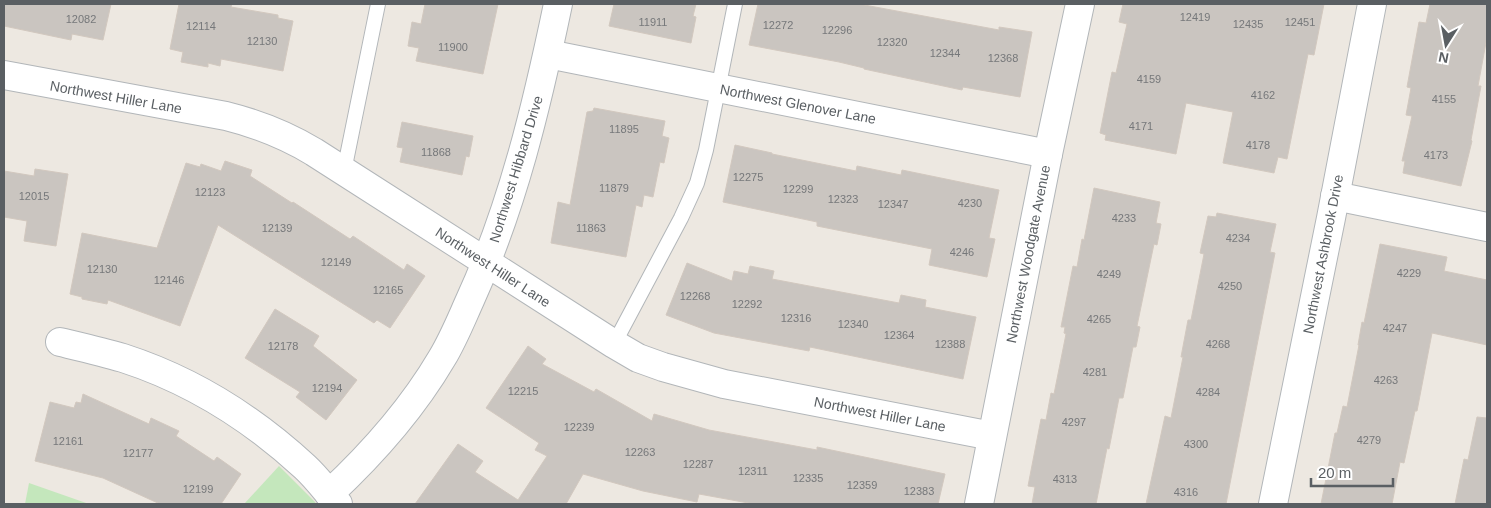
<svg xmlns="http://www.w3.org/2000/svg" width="1491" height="508" viewBox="0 0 1491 508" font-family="Arial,sans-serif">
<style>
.green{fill:#c4e7bc}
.building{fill:#cac5c0;stroke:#d2c8bf}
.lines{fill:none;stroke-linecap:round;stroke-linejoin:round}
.service-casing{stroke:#b2b6b9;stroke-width:16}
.minor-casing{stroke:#b2b6b9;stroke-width:30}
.service{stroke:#fff;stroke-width:14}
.minor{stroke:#fff;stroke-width:28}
.labels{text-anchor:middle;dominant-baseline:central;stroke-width:5;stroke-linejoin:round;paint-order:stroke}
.number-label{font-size:11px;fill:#76787a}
.street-label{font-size:14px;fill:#5a5f63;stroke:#fff}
</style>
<rect width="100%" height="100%" fill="#ede8e1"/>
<g class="green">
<path d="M279,466L315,502L316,504H244Z"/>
<path d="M29,483L89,504H25Z"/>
</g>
<g class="building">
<path d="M4,4H111L103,40L72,34L71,40L4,26Z"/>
<path d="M179,4H232L231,7L278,15V18L293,21L283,71L221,59L220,66L208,63V67L181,62L183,52L170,49Z"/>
<path d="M425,4H498L483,74L416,61L419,48L408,46L412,22L421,24Z"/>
<path d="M614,4H696L693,16L696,17L691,43L609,26Z"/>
<path d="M758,4H859L999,30V27L1032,32L1020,97L963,87L962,90L864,69V68L839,62L749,45Z"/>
<path d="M1123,4H1324L1314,55L1308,54L1287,159L1278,157L1274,173L1223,163L1233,112L1186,103L1176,154L1105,140L1106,135L1100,133L1112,72L1116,73L1127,24L1119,22Z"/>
<path d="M1430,4H1487V37L1478,86H1481L1471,140L1472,141L1461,186L1403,173L1405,161H1402L1412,116L1406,115L1411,88L1407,87L1419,22L1426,23Z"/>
<path d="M594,108L665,121L662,136L669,138L664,163L660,162L653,197L644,195L642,207L636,205L626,257L551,243L558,202L570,205L587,112L593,111Z"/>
<path d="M402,122L473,136L469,157L466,156L462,175L400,162L403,148L397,147Z"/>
<path d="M735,145L772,153V154L856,171L857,166L901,175L902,170L999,190L989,238L995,239L987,277L929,265L932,249L817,226V222L723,202Z"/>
<path d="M225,161L252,170L250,176L292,203L293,202L350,239L353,236L404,270L407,264L425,276L390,328L377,320L374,323L218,225L180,326L108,300L107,304L82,299V297L70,294L82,233L157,248L186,163L200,167L201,164L221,171Z"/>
<path d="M35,169L68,174L56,246L24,241L27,221L4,217V171L34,176Z"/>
<path d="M1094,188L1160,202L1156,223L1161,224L1157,245L1154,244L1137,326L1140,327L1136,347H1133L1123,398H1119L1109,449L1107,448L1096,504H1032L1035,487L1028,486L1041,419L1046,420L1051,393L1054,394L1066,334L1064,333L1065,327H1061L1073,266L1077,267L1082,239L1084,240Z"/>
<path d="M1217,213L1276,224L1270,252L1275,253L1226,504H1146L1165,416L1171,418L1183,357H1181L1188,320H1191L1204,254L1200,253L1208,216L1216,217Z"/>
<path d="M1380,244L1447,257L1444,271L1487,280V345L1432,333L1417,411H1415L1404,463L1400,462L1392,504H1321L1335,433H1337L1343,406L1347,407L1359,345H1358L1362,322L1364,323Z"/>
<path d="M687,263L732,281L734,271L748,274L750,266L774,271L772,279L899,303L901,295L926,300L925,307L976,317L963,379L810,347L809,351L714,333L666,315Z"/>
<path d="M275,309L319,336L313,346L357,380L326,420L296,397L300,392L245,358Z"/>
<path d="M528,346L546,359L542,364L594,392L596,389L652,421L654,414L709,430L817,450V447L945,474L938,504H754L699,494L697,502L643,491L583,474L566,504H415L458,444L483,461L475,472L518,500L547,456L535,450L539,443L486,408Z"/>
<path d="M83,394L149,424L151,418L179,431L176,436L214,461L217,457L241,474L221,504H160L103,478L35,461L50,402L74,408L76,402L81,403Z"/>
<path d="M1477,417L1487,418V504H1455L1464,459L1468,460Z"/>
</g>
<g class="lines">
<g class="service-casing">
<g id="service">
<path d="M344,171L378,4"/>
<path d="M614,344L681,218L697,183L706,150L735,4"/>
</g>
</g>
<g class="minor-casing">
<g id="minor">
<path d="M548,54L1048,154"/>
<path d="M4,75L226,116C258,124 286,135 314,152L614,344L638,358L663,367L724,384L992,436"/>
<path d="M1335,196L1487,227"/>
<path d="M60,342C81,347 103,352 123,358C191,380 253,419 305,467C317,478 327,492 338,504"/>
<path d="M329,494C372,454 412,409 442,358C453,340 461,320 470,300C513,206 537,105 558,4"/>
<path d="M979,504L1048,154L1080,4"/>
<path d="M1273,504L1331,218L1372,4"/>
</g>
</g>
<use href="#service" class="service"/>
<use href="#minor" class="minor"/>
</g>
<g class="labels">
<g class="number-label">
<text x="1195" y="17">12419</text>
<text x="81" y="19">12082</text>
<text x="653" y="22">11911</text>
<text x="1300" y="22">12451</text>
<text x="1248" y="24">12435</text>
<text x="778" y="25">12272</text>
<text x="201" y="26">12114</text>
<text x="837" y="30">12296</text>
<text x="262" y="41">12130</text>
<text x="892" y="42">12320</text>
<text x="453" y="47">11900</text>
<text x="945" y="53">12344</text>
<text x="1003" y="58">12368</text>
<text x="1149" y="79">4159</text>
<text x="1263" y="95">4162</text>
<text x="1444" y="99">4155</text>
<text x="1141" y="126">4171</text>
<text x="624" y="129">11895</text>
<text x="1258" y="145">4178</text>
<text x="436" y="152">11868</text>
<text x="1436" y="155">4173</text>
<text x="748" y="177">12275</text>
<text x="614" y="188">11879</text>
<text x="798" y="189">12299</text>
<text x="210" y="192">12123</text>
<text x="34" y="196">12015</text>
<text x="843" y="199">12323</text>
<text x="970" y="203">4230</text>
<text x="893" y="204">12347</text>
<text x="1124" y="218">4233</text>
<text x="277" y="228">12139</text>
<text x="591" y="228">11863</text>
<text x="1238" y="238">4234</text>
<text x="962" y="252">4246</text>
<text x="336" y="262">12149</text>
<text x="102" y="269">12130</text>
<text x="1409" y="273">4229</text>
<text x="1109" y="274">4249</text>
<text x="169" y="280">12146</text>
<text x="1230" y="286">4250</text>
<text x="388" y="290">12165</text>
<text x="695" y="296">12268</text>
<text x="747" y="304">12292</text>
<text x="796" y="318">12316</text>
<text x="1099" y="319">4265</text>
<text x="853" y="324">12340</text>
<text x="1395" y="328">4247</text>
<text x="899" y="335">12364</text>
<text x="950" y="344">12388</text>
<text x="1218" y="344">4268</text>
<text x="283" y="346">12178</text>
<text x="1095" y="372">4281</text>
<text x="1386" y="380">4263</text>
<text x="327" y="388">12194</text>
<text x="523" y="391">12215</text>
<text x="1208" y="392">4284</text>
<text x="1074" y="422">4297</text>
<text x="579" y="427">12239</text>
<text x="1369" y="440">4279</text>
<text x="68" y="441">12161</text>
<text x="1196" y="444">4300</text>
<text x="640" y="452">12263</text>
<text x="138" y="453">12177</text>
<text x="698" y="464">12287</text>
<text x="753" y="471">12311</text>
<text x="808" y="478">12335</text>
<text x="1065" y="479">4313</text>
<text x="862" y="485">12359</text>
<text x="198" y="489">12199</text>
<text x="919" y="491">12383</text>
<text x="1186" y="492">4316</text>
</g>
<g class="street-label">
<text transform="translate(116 97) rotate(10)">Northwest Hiller Lane</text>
<text transform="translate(798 104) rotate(11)">Northwest Glenover Lane</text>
<text transform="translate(516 169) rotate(-73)">Northwest Hibbard Drive</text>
<text transform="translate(1028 254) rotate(-79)">Northwest Woodgate Avenue</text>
<text transform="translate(1323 254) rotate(-79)">Northwest Ashbrook Drive</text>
<text transform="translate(493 267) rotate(33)">Northwest Hiller Lane</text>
<text transform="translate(880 414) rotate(11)">Northwest Hiller Lane</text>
</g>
</g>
<rect width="1491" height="508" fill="none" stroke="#5a5f63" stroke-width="10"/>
<g transform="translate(1446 45) rotate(191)" stroke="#ffffff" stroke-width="4" paint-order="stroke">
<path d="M0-4L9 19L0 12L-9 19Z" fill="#5a5f63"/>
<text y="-8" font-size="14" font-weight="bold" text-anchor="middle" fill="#5a5f63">N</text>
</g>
<path d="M1311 478v8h82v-8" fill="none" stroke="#5a5f63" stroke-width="2.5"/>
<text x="1318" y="478" font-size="15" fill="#5a5f63" stroke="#ffffff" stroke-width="4" paint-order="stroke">20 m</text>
</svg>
